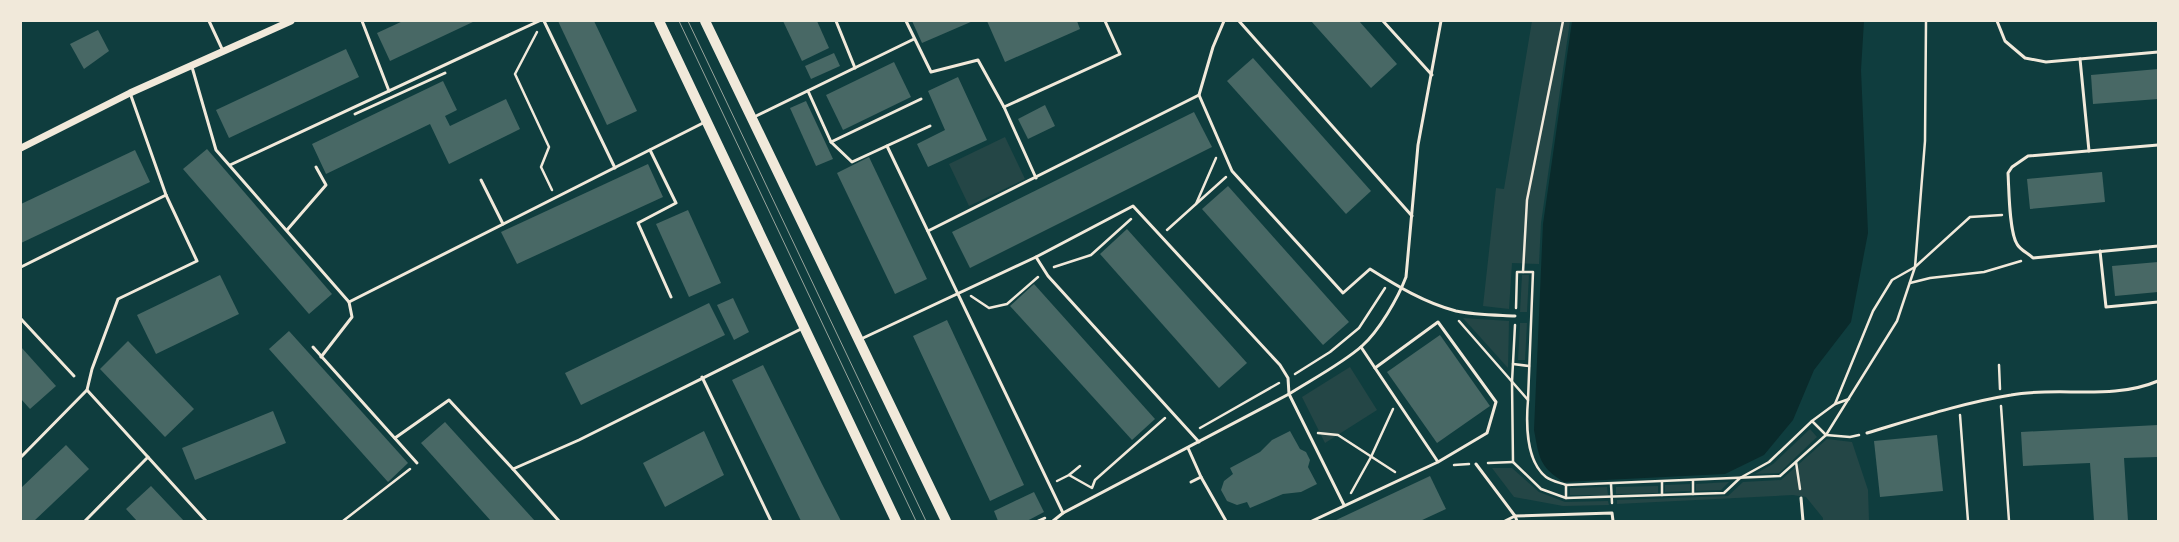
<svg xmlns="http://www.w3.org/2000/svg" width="2179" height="542" viewBox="0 0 2179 542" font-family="'PT Sans',sans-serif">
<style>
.green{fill:#244646}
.water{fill:#0a2a2b}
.building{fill:#486865}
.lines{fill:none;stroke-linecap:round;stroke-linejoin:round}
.path{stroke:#f1e9da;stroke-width:2.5}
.service{stroke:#f1e9da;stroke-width:3}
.tertiary{stroke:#f1e9da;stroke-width:7}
.primary{stroke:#f1e9da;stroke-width:10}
.tram{stroke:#97a49c;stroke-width:1}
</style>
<rect width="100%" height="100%" fill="#0f3d3e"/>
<g class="green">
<path d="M1532,21H1570L1541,223L1539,264L1512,263L1509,309L1483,306L1496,188L1504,189Z"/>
<path d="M1005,137L1025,179L969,206L949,164Z"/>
<path d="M1522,275H1529L1527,312H1520Z"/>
<path d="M1463,318L1509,321L1508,368Z"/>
<path d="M1520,323H1527L1525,360H1518Z"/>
<path d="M1350,367L1377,410L1325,443L1302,397Z"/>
<path d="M1810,429L1817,437L1779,473L1755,474L1773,464Z"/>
<path d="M1827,439L1852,442L1868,490L1869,521H1823V518L1806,497L1793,495L1617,504V500L1728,496L1743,482L1781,480Z"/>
<path d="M1492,468H1512L1539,492L1565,502L1608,501L1609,505L1563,506L1514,497Z"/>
<path d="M1729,482L1721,490L1696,491V484Z"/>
<path d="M1690,484V491L1665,492V485Z"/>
<path d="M1658,486V493L1616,494V487Z"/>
<path d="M1607,487L1608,495H1570V488Z"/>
</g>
<path class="water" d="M1572,21H1864L1861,70L1868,233L1851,322L1814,370L1793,420L1764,455L1725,474L1564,482C1539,467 1539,457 1534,430L1543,224Z"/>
<g class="building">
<path d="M403,21H475L390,61L377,33Z"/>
<path d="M558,21H594L637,111L607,125Z"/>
<path d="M783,21H817L829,48L802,61Z"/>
<path d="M912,21H973L922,43Z"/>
<path d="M987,21H1077L1080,29L1005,62Z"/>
<path d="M1311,21H1359L1397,64L1371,88Z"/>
<path d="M98,30L109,51L84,69L70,44Z"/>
<path d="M346,49L359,77L229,138L216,110Z"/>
<path d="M834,53L840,66L811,79L805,66Z"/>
<path d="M1253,58L1371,191L1346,214L1227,81Z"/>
<path d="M894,62L911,97L843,130L826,95Z"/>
<path d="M2158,69V99L2093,104L2091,75Z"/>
<path d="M958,77L987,140L928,167L917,144L945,130L928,91Z"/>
<path d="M443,81L457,110L445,116L450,126L506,99L520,129L449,164L430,124L326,174L312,144Z"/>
<path d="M806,101L833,159L816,166L790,108Z"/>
<path d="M1045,105L1055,126L1028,139L1018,119Z"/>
<path d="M1194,112L1212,147L970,268L952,232Z"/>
<path d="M207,149L332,294L309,314L183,169Z"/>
<path d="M135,150L150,182L21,243V204Z"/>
<path d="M869,157L927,279L895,294L837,173Z"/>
<path d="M648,164L663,197L517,264L501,232Z"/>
<path d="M2102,172L2105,202L2030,209L2027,179Z"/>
<path d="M1228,186L1349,322L1323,345L1202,209Z"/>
<path d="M688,210L721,283L689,297L656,224Z"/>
<path d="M1127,229L1247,363L1219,388L1100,254Z"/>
<path d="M2158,262V292L2115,296L2112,266Z"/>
<path d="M220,275L239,314L156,354L137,315Z"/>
<path d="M1034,284L1155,419L1132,440L1010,306Z"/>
<path d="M733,298L749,332L734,340L717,305Z"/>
<path d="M709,303L725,335L581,405L565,373Z"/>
<path d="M947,320L1024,485L990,501L913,336Z"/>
<path d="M289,331L408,463L388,482L269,349Z"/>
<path d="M1440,335L1490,406L1437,443L1387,372Z"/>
<path d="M128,341L194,409L165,437L100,369Z"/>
<path d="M21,347L56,386L30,409L21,399Z"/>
<path d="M763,365L822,484L841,521H801L732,380Z"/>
<path d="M273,411L286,443L195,480L182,448Z"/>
<path d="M445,422L535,521H491L421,443Z"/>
<path d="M2158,425V457L2124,458L2128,521H2094L2090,463L2023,466L2021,432Z"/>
<path d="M704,431L724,475L665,507L643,463Z"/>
<path d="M1290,431L1300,449L1306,452L1310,460L1308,467L1317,484L1301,492L1283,494L1250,508L1247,502L1237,505L1227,501L1221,490L1224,481L1233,474L1230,468L1260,452L1272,440Z"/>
<path d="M1937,435L1943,491L1880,497L1874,441Z"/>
<path d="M66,445L89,469L34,521H21V488Z"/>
<path d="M1430,476L1446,509L1420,521H1334Z"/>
<path d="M151,486L184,521H137L126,509Z"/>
<path d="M1034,492L1044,512L1027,521H998L994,511Z"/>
</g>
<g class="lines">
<g class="path">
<path d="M537,32L515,74L549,147L541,167L552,190"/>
<path d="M1196,204L1216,158"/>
<path d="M1167,230L1226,177"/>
<path d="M1054,267L1091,255L1131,219"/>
<path d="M1523,272L1527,200L1563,21"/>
<path d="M1910,283L1930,278L1984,272L2021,261"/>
<path d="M971,296L989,308L1007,304L1038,277"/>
<path d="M1459,321L1528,400L1533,272H1517L1516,308"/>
<path d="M1515,325L1512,382L1513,462L1541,489L1566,498L1724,493L1740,478L1769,462L1812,421L1826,435L1850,437L1859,435"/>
<path d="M1513,364L1529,366"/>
<path d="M1999,365L2000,389"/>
<path d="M1295,374L1330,352L1359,328L1385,288"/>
<path d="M1528,400C1526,423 1526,461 1546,477C1551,481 1561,483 1566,485L1780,476L1826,435L1897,321L1915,267L1925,141L1926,21"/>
<path d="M1835,404L1873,311L1892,280L1915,267L1970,217L2002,215"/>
<path d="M2001,406L2009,521"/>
<path d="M1960,415L1968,521"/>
<path d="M1812,421L1835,404L1849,399"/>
<path d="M1200,428L1279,383"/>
<path d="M1318,433L1338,435L1395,472"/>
<path d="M1796,462L1800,489"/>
<path d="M1488,463L1513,462"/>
<path d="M1454,465L1469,464"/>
<path d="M1069,475L1092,488L1095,480L1165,418"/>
<path d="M1057,481L1069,475L1080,466"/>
<path d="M1693,481V494"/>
<path d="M1662,482V495"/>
<path d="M1611,484L1612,503"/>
<path d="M1351,493L1371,457L1393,409"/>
<path d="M1566,498V485"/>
<path d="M343,521L410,469"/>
<path d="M1038,521L1045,518"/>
</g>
<g class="service">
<path d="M209,21L223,51"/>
<path d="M362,21L389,91"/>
<path d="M544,21L615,168"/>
<path d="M836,21L855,68"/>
<path d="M906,21L931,72L978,60L1004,107"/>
<path d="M1239,21L1412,216"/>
<path d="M1383,21L1432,75"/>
<path d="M1997,21L2005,41L2025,58L2046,62L2158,52"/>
<path d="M2080,59L2089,151"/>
<path d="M192,67L216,150L349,302L352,317L321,357"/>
<path d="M808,91L831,142L852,162L930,126"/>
<path d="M1199,95L1213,47L1224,21"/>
<path d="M355,114L445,73"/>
<path d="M754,117L914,39"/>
<path d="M831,142L921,99"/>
<path d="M2158,145L2028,156L2012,167L2008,173C2009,188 2009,232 2017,244C2020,250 2028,253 2033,258L2158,246"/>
<path d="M887,146L1063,513"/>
<path d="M650,150L676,203L638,223L671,297"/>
<path d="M230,165L539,21"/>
<path d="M1036,178L1004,107L1120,54L1105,21"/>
<path d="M481,180L503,224"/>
<path d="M287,230L326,185L316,167"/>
<path d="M928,231L1199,95L1232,171L1343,293L1370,269C1397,286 1425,303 1456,311C1475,315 1496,315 1515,316"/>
<path d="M2100,251L2106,307L2158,302"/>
<path d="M1036,257L1048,276L1199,442"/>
<path d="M21,267L166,195"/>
<path d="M349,302L705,122"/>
<path d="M21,319L74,376"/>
<path d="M861,339L1036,257L1133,206L1280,365L1288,378L1289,394L1063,513L1053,521"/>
<path d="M313,347L417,463"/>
<path d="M1361,347L1375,368"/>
<path d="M702,377L771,521"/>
<path d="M87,390L206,521"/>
<path d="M1867,433C1914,419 1962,403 2011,395C2059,386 2111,401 2158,381"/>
<path d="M395,438L449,400L513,469L579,440L803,328"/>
<path d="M1188,448L1201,477L1226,521"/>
<path d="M21,457L87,390L92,369L118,299L197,261L166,195L130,93"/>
<path d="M1476,464L1515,516L1612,513L1613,521"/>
<path d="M513,469L559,521"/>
<path d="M1191,482L1201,477"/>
<path d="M1801,498L1803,521"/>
<path d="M1344,505L1289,394C1311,380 1343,363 1362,346C1379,331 1398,298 1406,277L1418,145L1441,21"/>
<path d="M85,521L148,457"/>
<path d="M1312,521L1438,462L1487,433L1496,402L1438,322L1375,368L1438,462"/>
<path d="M1505,521L1515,516L1517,521"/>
</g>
<path class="tertiary" d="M21,148L130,93L291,21"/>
<g class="primary">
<path d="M659,21L896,521"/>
<path d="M705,21L946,521"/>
</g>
<g class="tram">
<path d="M679,21L916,521"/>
<path d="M688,21L926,521"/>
</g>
</g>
<rect width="2179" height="542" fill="none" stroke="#f1e9da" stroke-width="44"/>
</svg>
